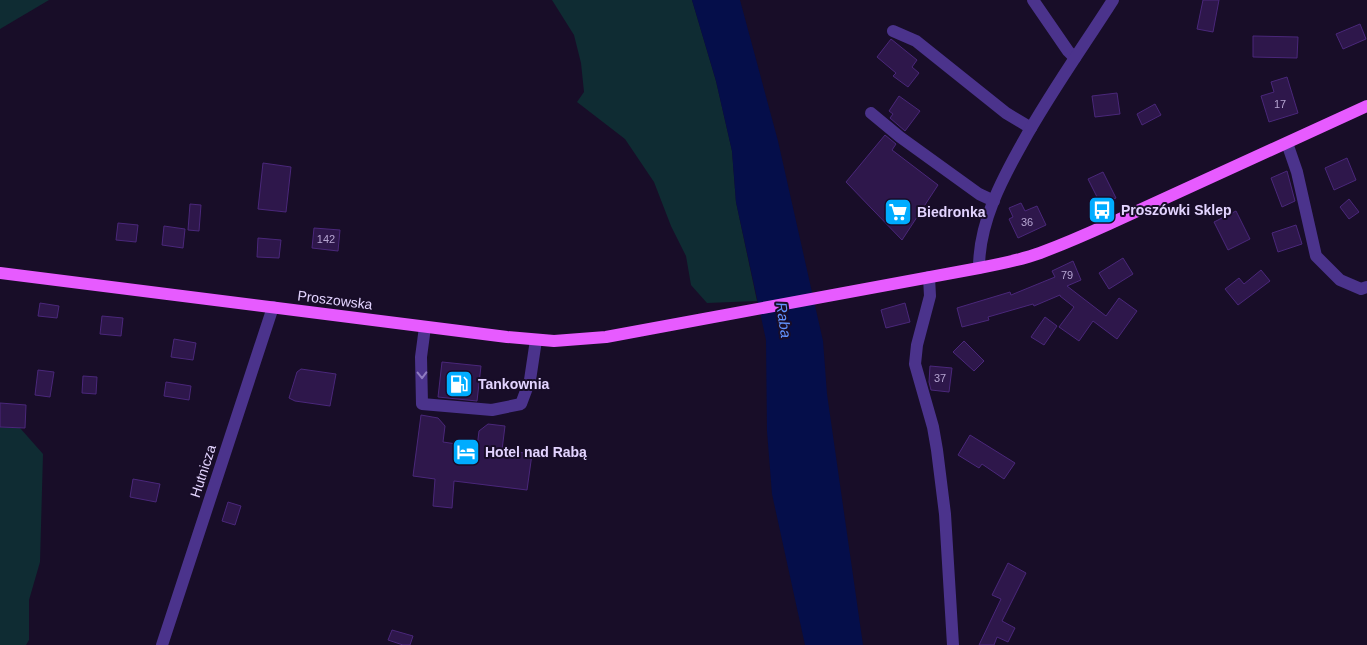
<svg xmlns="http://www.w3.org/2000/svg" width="1367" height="645" viewBox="0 0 1367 645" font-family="Arial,sans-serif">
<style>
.green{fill:#0f2c33}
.water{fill:#050e4a}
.building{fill:#2e174b;stroke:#4a277a}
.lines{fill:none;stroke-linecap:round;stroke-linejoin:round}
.minor{stroke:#4b338c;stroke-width:12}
.major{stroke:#e75bff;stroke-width:12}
.oneway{stroke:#8f7bc0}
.labels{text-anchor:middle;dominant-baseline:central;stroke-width:4;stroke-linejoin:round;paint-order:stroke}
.number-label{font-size:11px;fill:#b6a5d2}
.poi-label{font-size:14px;font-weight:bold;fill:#e3d4ff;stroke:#180d28;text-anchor:start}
.street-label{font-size:14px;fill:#e3d4ff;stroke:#180d28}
.water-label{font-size:15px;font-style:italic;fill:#6293ff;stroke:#180d28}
</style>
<rect width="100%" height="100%" fill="#180d28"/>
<g class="green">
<path d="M0,0H49L0,29Z"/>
<path d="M552,0H692L716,81L732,151L736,202L757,301L707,303L691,285L686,256L671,226L654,182L625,139L577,102L584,92L581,63L574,35Z"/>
<path d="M0,427L20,428L43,454L40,562L29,600V640L26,645H0Z"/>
</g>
<path class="water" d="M692,0H740L778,141L823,341L827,394L863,645H805L772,494L767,431L766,340L736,202L732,151L716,81Z"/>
<g class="building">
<path d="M1203,0H1219L1213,32L1197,29Z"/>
<path d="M1360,24L1366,39L1343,49L1336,34Z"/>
<path d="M1253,36L1298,37L1297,58L1253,57Z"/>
<path d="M891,39L917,60L912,67L919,73L908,87L893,76L896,73L877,57Z"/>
<path d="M1287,77L1298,113L1269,122L1261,96L1274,92L1271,82Z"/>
<path d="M1117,93L1120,114L1095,117L1092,96Z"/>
<path d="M899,96L920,111L905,131L890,118L893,114L889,111Z"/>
<path d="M1155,104L1161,115L1142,125L1137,114Z"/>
<path d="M885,135L896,144L892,150L938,185L902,240L846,182Z"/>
<path d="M1347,158L1356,180L1334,190L1325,168Z"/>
<path d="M263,163L291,167L286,212L258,209Z"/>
<path d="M1287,171L1295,201L1282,207L1271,178Z"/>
<path d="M1103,172L1116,198L1101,205L1088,179Z"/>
<path d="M1349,199L1359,212L1349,219L1340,207Z"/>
<path d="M1021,203L1025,211L1037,206L1046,225L1018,238L1009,219L1013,217L1009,208Z"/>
<path d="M190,204L201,205L199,231L188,230Z"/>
<path d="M1236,211L1250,239L1228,250L1214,222Z"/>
<path d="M118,223L138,225L136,242L116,240Z"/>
<path d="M1296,225L1302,244L1278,252L1272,233Z"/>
<path d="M164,226L185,229L183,248L162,245Z"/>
<path d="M314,228L340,230L338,251L312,248Z"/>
<path d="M258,238L281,240L279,258L257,257Z"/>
<path d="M1123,258L1133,274L1109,289L1099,273Z"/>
<path d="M1073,261L1081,280L1067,286L1106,316L1119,298L1137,311L1117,339L1093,321L1079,341L1059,327L1074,307L1060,296V295L1034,306L1033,304L988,317L989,320L962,327L957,308L1010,292L1011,295L1055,277L1052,271Z"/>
<path d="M1261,270L1270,281L1238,305L1225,289L1239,278L1244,284Z"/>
<path d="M40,303L59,306L57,318L38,316Z"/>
<path d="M905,303L910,322L886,328L881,310Z"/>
<path d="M102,316L123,318L121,336L100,334Z"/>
<path d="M1045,317L1057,326L1044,345L1031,337Z"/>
<path d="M174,339L196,343L193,360L171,357Z"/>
<path d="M964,341L984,361L974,371L953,352Z"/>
<path d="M442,362L481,366L477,401L438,397Z"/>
<path d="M930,366L952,368L949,392L931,390L929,382Z"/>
<path d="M301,369L336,374L330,406L295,401L289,398L297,372Z"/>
<path d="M38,370L54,372L50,397L35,395Z"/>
<path d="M83,376L97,377L96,394L82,393Z"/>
<path d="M166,382L191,386L189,400L164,396Z"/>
<path d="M0,403L26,405L25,428L0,427Z"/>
<path d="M421,415L438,418L445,426L443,442L477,447L479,431L488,424L505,426L502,450L532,454L527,490L454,481L452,508L433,506L435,479L413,476Z"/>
<path d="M970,435L1015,463L1004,479L982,464L979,468L958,455Z"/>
<path d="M133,479L160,484L156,502L130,497Z"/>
<path d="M228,502L241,506L235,525L222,521Z"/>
<path d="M1008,563L1026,573L1002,621L1015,628L1008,642L997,637L994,645H979L1001,599L992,595Z"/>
<path d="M392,630L413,636L410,645H403L388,640Z"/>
</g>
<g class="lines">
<g class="minor">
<path d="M1033,0L1068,51L1075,58"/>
<path d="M893,31L916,41L1006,113L1031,128"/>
<path d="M871,113L900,137L979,194L994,201"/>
<path d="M1287,143L1297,172L1316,256L1340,280L1361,289L1367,287"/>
<path d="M979,268C979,223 1001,181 1023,142C1050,93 1083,47 1113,0"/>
<path d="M929,277L930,296L917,345L915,364L933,427L937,450L945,514L953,645"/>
<path d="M425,327L421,357L422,404L492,410L521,404L530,380L536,340"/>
<path d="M162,645L273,307"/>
</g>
<path class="major" d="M0,273L507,337L554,341L606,337L979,268C1000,264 1021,260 1040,253C1064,244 1087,234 1109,224L1367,106"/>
</g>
<defs><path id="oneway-chevron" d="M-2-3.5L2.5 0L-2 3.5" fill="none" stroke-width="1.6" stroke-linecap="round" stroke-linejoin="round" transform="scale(1.25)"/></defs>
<use class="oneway" href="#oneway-chevron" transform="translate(422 375) rotate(89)"/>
<defs>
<g id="bus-square" transform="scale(1.4375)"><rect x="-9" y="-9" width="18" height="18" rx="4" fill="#00acff" stroke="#180d28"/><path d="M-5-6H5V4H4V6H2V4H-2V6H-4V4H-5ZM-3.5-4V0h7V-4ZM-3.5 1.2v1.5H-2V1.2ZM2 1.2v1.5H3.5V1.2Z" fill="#fff"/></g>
<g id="supermarket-square" transform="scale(1.4375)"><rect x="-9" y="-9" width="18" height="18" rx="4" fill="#00acff" stroke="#180d28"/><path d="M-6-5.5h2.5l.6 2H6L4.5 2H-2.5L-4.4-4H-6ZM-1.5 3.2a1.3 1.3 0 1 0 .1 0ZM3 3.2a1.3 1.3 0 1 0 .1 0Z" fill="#fff"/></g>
<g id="fuel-square" transform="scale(1.4375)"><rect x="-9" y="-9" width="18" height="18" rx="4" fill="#00acff" stroke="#180d28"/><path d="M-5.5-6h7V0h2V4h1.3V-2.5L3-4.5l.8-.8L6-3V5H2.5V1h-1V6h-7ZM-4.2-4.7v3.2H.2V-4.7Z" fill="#fff"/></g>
<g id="hotel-square" transform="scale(1.4375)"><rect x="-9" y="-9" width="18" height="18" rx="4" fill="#00acff" stroke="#180d28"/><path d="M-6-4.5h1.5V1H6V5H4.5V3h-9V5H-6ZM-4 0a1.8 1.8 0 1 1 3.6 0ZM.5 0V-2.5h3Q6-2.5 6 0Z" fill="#fff"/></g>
</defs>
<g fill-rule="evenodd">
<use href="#bus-square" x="1102" y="210"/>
<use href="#supermarket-square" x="898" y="212"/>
<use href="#fuel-square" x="459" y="384"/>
<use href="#hotel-square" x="466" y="452"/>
</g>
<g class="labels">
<g class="number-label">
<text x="1280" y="104">17</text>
<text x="1027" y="222">36</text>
<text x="326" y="239">142</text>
<text x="1067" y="275">79</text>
<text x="940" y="378">37</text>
</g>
<g class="poi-label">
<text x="1121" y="210">Proszówki Sklep</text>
<text x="917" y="212">Biedronka</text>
<text x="478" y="384">Tankownia</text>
<text x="485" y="452">Hotel nad Rabą</text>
</g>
<g class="street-label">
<text transform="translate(335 300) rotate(7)">Proszowska</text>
<text transform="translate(203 471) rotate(-72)">Hutnicza</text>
</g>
<g class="water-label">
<text transform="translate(784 320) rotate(82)">Raba</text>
</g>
</g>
</svg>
